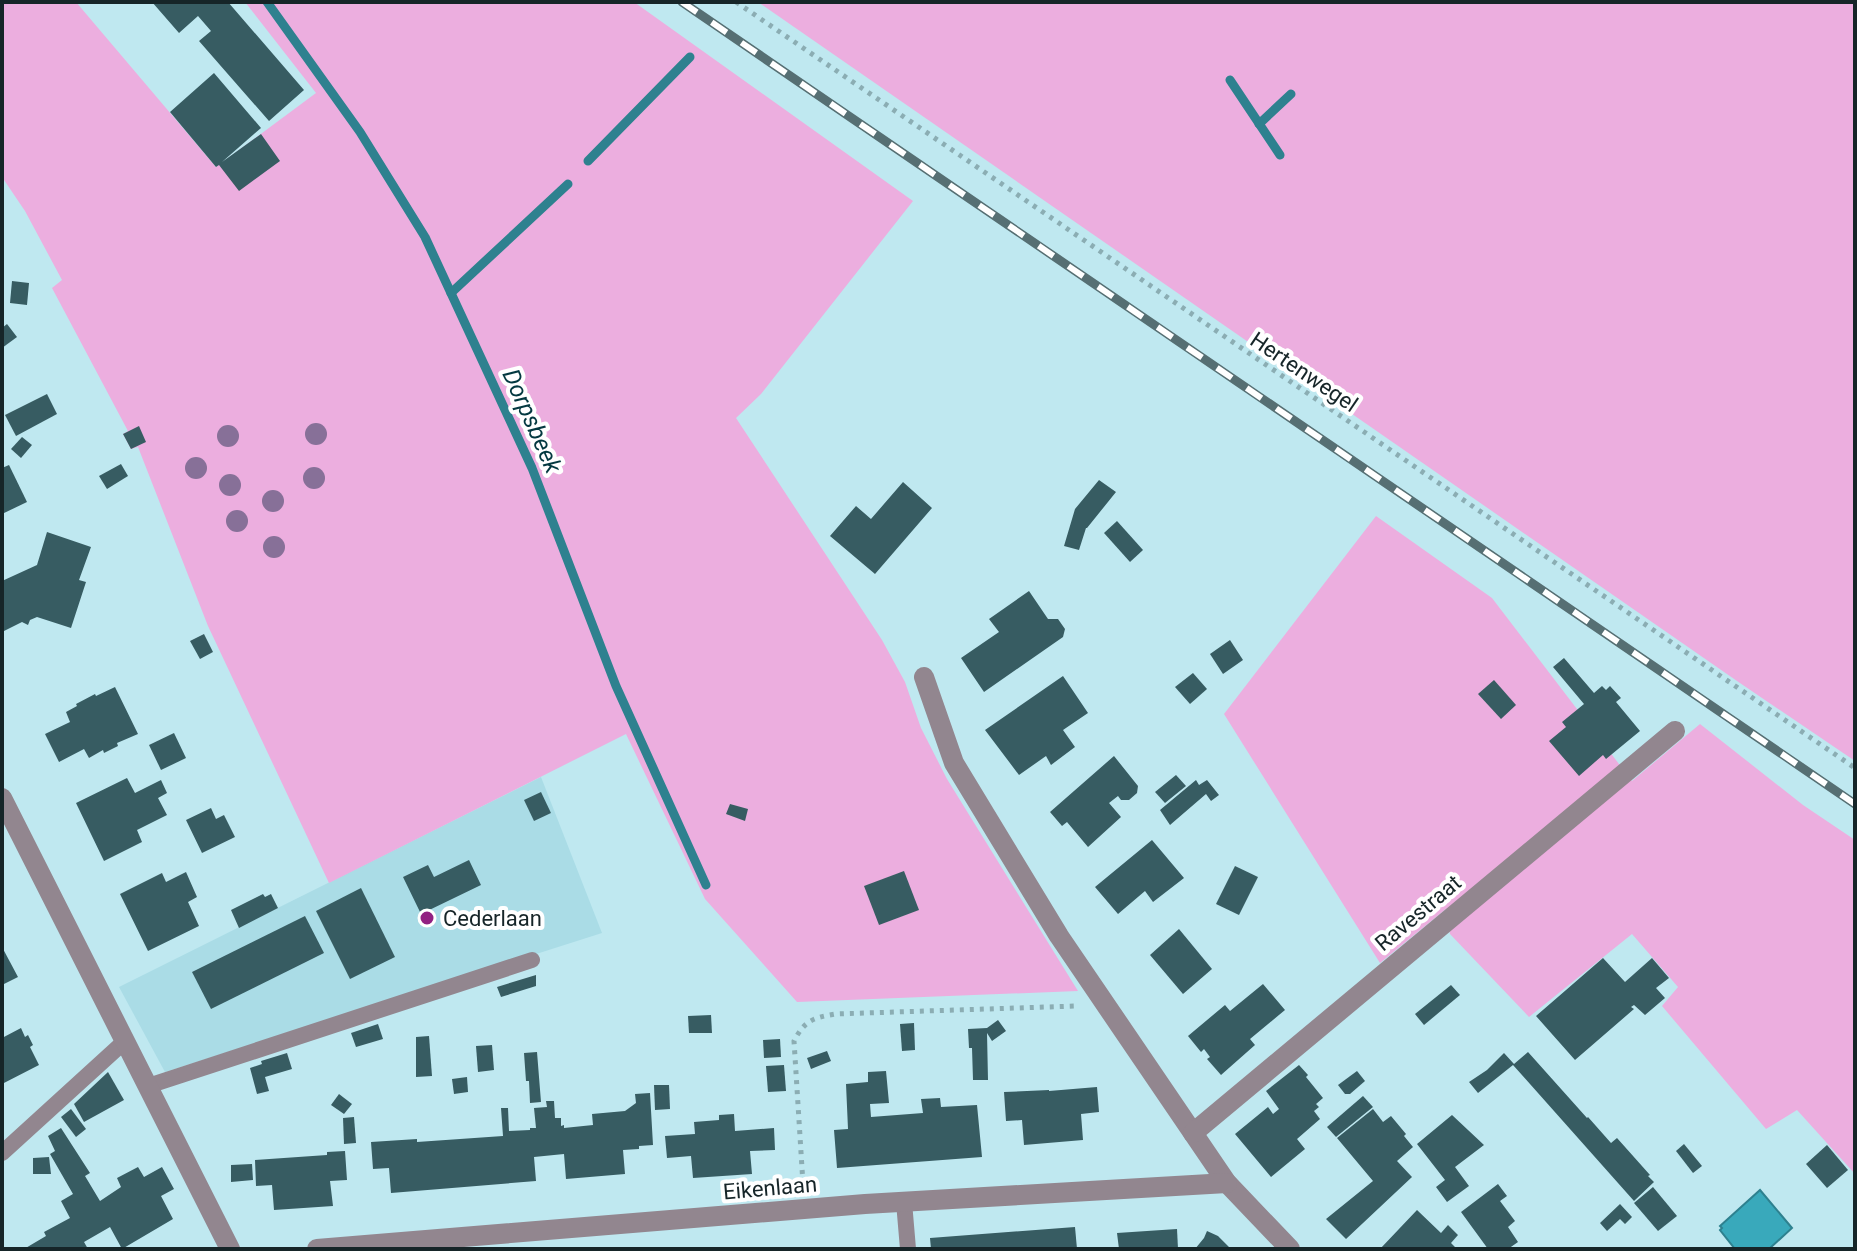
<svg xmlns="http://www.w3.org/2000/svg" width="1857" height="1251" viewBox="0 0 1857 1251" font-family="Roboto,sans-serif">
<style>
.built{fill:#aadce6}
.green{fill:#ecaedf}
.water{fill:#39a9bb;stroke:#2e818f;stroke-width:2}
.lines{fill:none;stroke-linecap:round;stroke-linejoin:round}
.stream{stroke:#2e818f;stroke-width:9}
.building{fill:#375c62}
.path{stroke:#8badb3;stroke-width:5;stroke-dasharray:4 6;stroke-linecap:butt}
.service{stroke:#92868f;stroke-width:16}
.minor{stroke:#92868f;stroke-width:20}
.rail-casing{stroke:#566f73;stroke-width:9}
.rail{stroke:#fff;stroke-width:6;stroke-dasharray:18;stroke-linecap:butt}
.tree{fill:#877098}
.poi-dot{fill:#912182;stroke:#fff;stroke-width:3}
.labels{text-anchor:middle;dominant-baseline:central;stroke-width:8;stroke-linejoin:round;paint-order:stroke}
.street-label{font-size:22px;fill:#162528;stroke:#fff}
.poi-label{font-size:22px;fill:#162528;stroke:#fff;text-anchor:start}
.water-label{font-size:24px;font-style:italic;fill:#033840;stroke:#fff}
</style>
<rect width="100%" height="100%" fill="#bfe8f0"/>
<path class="built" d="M541,777L602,933L165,1072L119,987Z"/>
<g class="green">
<path d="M2,2H76L216,167L316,93L245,2H634L913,201L761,394L736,418L882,640L905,682L921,728L947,779L1078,991L797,1002L705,899L626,734L329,883L208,626L138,447L131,449L123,434L128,431L52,288L62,280L25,211L2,177Z"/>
<path d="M758,2H1855V761L1737,681Z"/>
<path d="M1376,516L1492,598L1632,781L1700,724L1803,805L1855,840V1174L1797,1110L1766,1129L1662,1006L1678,987L1632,934L1529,1017L1450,934L1446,909L1380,963L1224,714Z"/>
</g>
<path class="water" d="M1760,1190L1792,1228L1769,1249H1735L1720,1230L1722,1228L1720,1226Z"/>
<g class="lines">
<g class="stream">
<path d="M267,2L360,132L425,237L532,468L616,686L706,885"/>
<path d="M1230,80L1280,155"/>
<path d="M1259,124L1291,94"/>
<path d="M588,161L690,57"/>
<path d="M451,293L568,184"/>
</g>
</g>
<g class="building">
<path d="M152,2H228L304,90L269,121L199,41L211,31L198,16L179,33Z"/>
<path d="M214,73L261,128L222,162L261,134L280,161L239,191L219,165L216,167L170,112Z"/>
<path d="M12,281L29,283L27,305L10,303Z"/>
<path d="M7,324L17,337L2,348V328Z"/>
<path d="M47,394L57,414L16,436L5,415Z"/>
<path d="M139,426L146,442L131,449L123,434Z"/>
<path d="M22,437L32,445L21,458L11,449Z"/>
<path d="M121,464L128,476L107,489L99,476Z"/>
<path d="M9,465L27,502L2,514V468Z"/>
<path d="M1099,480L1116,492L1087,528H1086L1079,550L1064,546L1075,509Z"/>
<path d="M903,482L932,508L875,574L830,536L856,506L871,519Z"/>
<path d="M1117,521L1143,550L1130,562L1104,533Z"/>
<path d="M47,532L91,547L79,580L86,582L71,628L37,617L30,620L28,625L22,622L2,632V581L37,565Z"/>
<path d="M1029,591L1048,619H1058L1065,629L1063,637L984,692L961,658L999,632L989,619Z"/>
<path d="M204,634L213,652L200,659L190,641Z"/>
<path d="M1230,640L1243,660L1223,674L1210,654Z"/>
<path d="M1564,658L1594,693L1602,686L1606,690L1610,686L1621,698L1616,702L1640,731L1606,759L1603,755L1579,776L1549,741L1566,727L1562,722L1584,704L1553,667Z"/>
<path d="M1193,673L1207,689L1190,704L1175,687Z"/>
<path d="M1063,676L1088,713L1063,730L1075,747L1051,765L1046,756L1019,775L985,730Z"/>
<path d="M1494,680L1516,705L1501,719L1478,694Z"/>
<path d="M115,687L138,734L117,743L118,746L104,753L103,750L89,758L84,749L59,762L45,734L70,722L66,712L77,706L76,704L95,694L96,696Z"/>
<path d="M174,733L186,758L161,770L149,745Z"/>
<path d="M1114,756L1138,786L1137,793L1129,800H1121L1118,796L1109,803L1121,817L1088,847L1067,822L1062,826L1050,812Z"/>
<path d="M1176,775L1186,786L1165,803L1155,792Z"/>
<path d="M127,778L135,793L161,780L167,793L158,798L167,815L137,830L142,842L104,861L76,803Z"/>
<path d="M1196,780L1199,785L1207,780L1219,795L1211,801L1206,794L1170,825L1160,810Z"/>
<path d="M541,792L551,813L534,821L524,800Z"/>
<path d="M730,804L748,809L745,821L726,814Z"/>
<path d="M211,808L216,819L224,815L235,837L202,853L186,820Z"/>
<path d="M1152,840L1184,878L1153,902L1145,891L1118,914L1095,887Z"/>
<path d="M469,860L481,885L421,914L403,877L428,865L434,877Z"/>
<path d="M1235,866L1258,877L1239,915L1216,904Z"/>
<path d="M904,871L919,910L879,925L864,886Z"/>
<path d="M186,872L197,897L188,902L199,926L148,951L120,894L162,873L166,882Z"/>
<path d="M361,888L395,957L350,979L316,911Z"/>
<path d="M263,894L265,897L271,894L278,908L239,928L231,910Z"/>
<path d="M305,916L324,953L211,1009L192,972Z"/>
<path d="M1179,929L1212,969L1183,994L1150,955Z"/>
<path d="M2,947L18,977L2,985Z"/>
<path d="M1603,958L1625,982L1652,958L1669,978L1656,988L1665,998L1645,1015L1634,1005L1631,1007L1634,1009L1575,1060L1536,1016Z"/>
<path d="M536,975V986L501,997L497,987Z"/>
<path d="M1263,984L1285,1010L1250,1039L1255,1045L1221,1075L1207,1059L1210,1057L1204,1049L1201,1052L1188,1036L1225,1005L1230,1011Z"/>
<path d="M1451,985L1460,995L1424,1025L1415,1014Z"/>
<path d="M711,1015L712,1033H689L688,1016Z"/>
<path d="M998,1020L1006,1031L992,1041L987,1033L988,1080H973L972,1048H969L968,1029L987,1028Z"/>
<path d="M914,1023L915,1050L902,1051L900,1024Z"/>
<path d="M378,1024L383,1039L356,1047L351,1033Z"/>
<path d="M21,1028L25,1037L28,1035L33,1045L30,1047L39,1065L2,1084V1038Z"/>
<path d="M429,1036L432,1076L416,1077V1037Z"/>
<path d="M780,1039L781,1057L764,1058L763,1040Z"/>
<path d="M492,1045L494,1070L478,1072L476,1046Z"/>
<path d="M827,1051L831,1061L811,1069L807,1058Z"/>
<path d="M537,1052L541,1102L530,1103L529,1081H526L524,1053Z"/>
<path d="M1528,1052L1587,1118L1588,1117L1611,1143L1617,1138L1650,1175L1648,1176L1654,1182L1634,1201L1513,1065L1478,1093L1469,1082L1487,1070L1504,1053L1514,1064Z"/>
<path d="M287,1053L292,1069L265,1077L269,1091L257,1094L250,1068L262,1064L261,1061Z"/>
<path d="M784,1065L786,1091L768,1092L766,1066Z"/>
<path d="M1299,1065L1308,1075L1306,1077L1323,1098L1316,1104L1319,1107L1314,1111L1320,1119L1297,1139L1305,1149L1271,1177L1235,1134L1268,1107L1273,1114L1279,1109L1266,1091Z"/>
<path d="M886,1071L889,1103L870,1104L871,1117L923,1113L921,1099L940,1098L941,1107L977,1105L982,1157L837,1168L834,1130L848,1129L846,1084L868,1082V1072Z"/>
<path d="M1357,1071L1365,1081L1350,1094H1345L1338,1085Z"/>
<path d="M108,1072L124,1100L84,1122L74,1104Z"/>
<path d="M467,1077L468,1092L454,1094L452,1079Z"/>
<path d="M654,1085H669L670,1109L655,1110Z"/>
<path d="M1097,1087L1099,1112L1081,1114L1083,1140L1024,1145L1022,1120L1006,1121L1004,1092L1049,1090V1091Z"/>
<path d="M650,1093L653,1145L639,1146V1149L623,1150L625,1174L566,1179L564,1154L534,1157L536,1181L391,1193L389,1168L373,1169L371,1142L417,1139V1142L503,1136L501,1108H508L509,1131L530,1130V1128H536L534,1108L547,1107L546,1101H554L555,1118H561V1126L564,1125V1128L593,1125L592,1114L625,1111L636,1103L635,1094Z"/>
<path d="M339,1094L352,1104L344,1114L331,1105Z"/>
<path d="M1363,1096L1373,1107L1336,1137L1327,1127Z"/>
<path d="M71,1109L86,1129L76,1137L61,1117Z"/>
<path d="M1373,1109L1383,1122L1391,1116L1406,1134L1404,1136L1413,1147L1397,1161L1412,1177L1346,1239L1326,1219L1373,1181L1337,1138Z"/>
<path d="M734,1114L735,1131L774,1128L775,1150L750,1151L752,1174L693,1178L691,1156L667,1158L665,1136L695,1134L694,1122L719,1120V1115Z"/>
<path d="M1452,1115L1484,1145L1455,1167L1469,1186L1447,1202L1436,1187L1445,1180L1417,1144Z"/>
<path d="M354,1117L356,1143L344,1144L343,1118Z"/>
<path d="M61,1128L90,1173L85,1176L100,1201L121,1187L117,1178L138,1167L144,1177L162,1167L174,1189L161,1196L173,1219L122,1249L110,1227L84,1242L88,1249H24L46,1236L44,1232L70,1218L61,1201L73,1194L50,1154L55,1151L48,1136Z"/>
<path d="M1684,1144L1702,1166L1693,1173L1676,1151Z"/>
<path d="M1827,1145L1848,1170L1827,1188L1806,1164Z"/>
<path d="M345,1151L347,1180L330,1181L333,1206L274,1210L272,1185L256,1186L255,1160L327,1155V1152Z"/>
<path d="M49,1157L51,1174H33V1158Z"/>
<path d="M252,1164L253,1180L231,1182V1165Z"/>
<path d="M1498,1184L1507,1196L1500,1201L1515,1221L1508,1227L1518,1242L1508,1249H1488L1461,1212Z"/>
<path d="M1653,1187L1677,1216L1658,1231L1634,1203Z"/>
<path d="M1620,1204L1632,1217L1625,1224L1620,1219L1607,1231L1600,1223Z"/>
<path d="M1417,1210L1441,1233L1448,1225L1458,1235L1451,1243L1457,1249H1380Z"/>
<path d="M1075,1227L1077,1249H931L930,1238Z"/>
<path d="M1177,1229L1178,1249H1119L1117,1233Z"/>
<path d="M1207,1231L1218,1236L1231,1249H1195L1204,1238Z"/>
</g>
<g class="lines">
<g class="path">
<path d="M736,2L1855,768"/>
<path d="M803,1184L794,1041C805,1020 813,1018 835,1014L1077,1006"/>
</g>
<g class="service">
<path d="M148,1086L532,960"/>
<path d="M2,1153L125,1041"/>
<path d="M904,1202L908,1249"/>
</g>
<g class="minor">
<path d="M924,677L954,763L1059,936L1227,1183L1290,1249"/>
<path d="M2,798L230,1249"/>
<path d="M1193,1133L1675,731"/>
<path d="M317,1249L865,1204L1227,1183"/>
</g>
<g class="rail-casing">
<path id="rail" d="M682,2L1855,804"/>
</g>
<use href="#rail" class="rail"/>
</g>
<g class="tree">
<circle cx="316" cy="434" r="11"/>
<circle cx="228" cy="436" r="11"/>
<circle cx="196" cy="468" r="11"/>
<circle cx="314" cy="478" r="11"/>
<circle cx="230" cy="485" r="11"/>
<circle cx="273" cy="501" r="11"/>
<circle cx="237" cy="521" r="11"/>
<circle cx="274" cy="547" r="11"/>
</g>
<circle class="poi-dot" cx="427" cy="918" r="8"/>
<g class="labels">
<g class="street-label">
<text transform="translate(1304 372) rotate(34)">Hertenwegel</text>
<text transform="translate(1418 913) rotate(-40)">Ravestraat</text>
<text transform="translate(770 1188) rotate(-5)">Eikenlaan</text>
</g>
<g class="poi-label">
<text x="443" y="918">Cederlaan</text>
</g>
<g class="water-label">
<text transform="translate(532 421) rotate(66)">Dorpsbeek</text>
</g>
</g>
<rect width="1857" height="1251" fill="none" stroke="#162528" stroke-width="8"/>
</svg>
